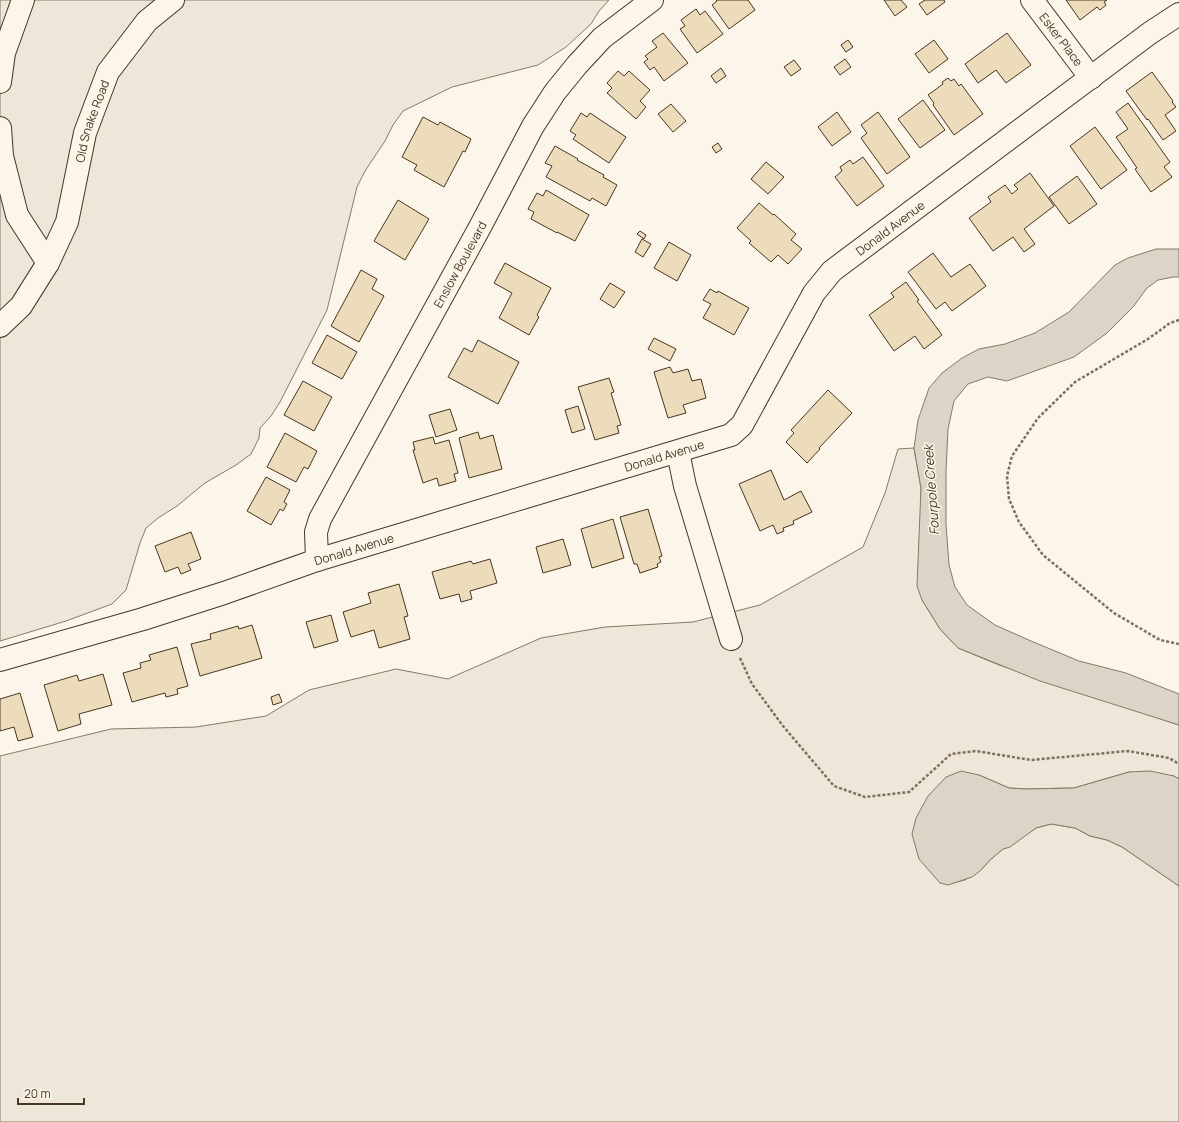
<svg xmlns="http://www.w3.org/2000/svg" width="1179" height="1122" viewBox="0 0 1179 1122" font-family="Manrope,sans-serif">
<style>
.green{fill:#ede6d9;stroke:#887966}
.water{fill:#dcd4c6;stroke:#887966}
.building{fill:#ecdcbc;stroke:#4a3520}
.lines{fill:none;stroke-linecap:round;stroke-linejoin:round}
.minor-casing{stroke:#4a3520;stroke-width:24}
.path{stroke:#7f6f5c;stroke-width:2.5;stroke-dasharray:3 2;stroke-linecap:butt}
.minor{stroke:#fbf6e9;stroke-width:22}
.labels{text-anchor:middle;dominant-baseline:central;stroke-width:3;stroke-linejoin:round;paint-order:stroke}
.street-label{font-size:12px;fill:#4a3520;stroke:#fbf6e9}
.water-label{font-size:13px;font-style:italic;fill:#4a3520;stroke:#fbf6e9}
</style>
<rect width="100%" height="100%" fill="#fbf6e9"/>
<g class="green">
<path d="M0,0H609L599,11L591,24L566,47L538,65L452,87L403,111L393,125L385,141L365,171L357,187L327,310L280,402L271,416L260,428L259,438L251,454L236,465L205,483L177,506L158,518L146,528L140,543L126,590L112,604L66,621L0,641Z"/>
<path d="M914,448L921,488L922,600L940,629L958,648L999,665L1179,725V779L1174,776L1129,772L1074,788L1026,789L1009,788L979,775L940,883L948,884L965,880L980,871L990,860L1003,849L1010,846L1036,828L1051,824L1075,828L1090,836L1107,840L1122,847L1179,886V1122H0V756L111,729L196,727L266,716L309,690L396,669L448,679L541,638L605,627L693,622L760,605L863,547L885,493L898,449Z"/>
</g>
<g class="water">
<path d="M1156,249H1179V277H1173L1158,280L1147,288L1133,307L1107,333L1074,357L1007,381L988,377L968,384L954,401L948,429L946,471V524L949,565L955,587L967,605L995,625L1031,641L1079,661L1126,673L1179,694V725L1040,681L958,648L940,629L922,600L917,586L921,488L914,448L918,420L929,388L942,373L962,358L979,349L1005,344L1035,333L1069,312L1115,265L1128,258Z"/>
<path d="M961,771L979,775L1009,788L1026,789L1074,788L1129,772L1150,771L1174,776L1179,779V886L1122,847L1107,840L1090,836L1075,828L1051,824L1036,828L1010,847L1003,849L990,860L980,871L972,877L948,885L940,883L919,859L912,834L916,818L928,796L946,777Z"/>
</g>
<g class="building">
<path d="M716,0H748L755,10L729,29L712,5L717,1Z"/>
<path d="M884,0H901L907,7L895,16Z"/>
<path d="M925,0H944L945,2L927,15L919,4Z"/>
<path d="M1066,0H1107L1104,2L1106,5L1100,10L1097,7L1080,20Z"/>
<path d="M696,9L700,15L705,11L723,34L697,53L680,29L685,26L681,20Z"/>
<path d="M663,33L688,63L664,81L654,67L650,70L644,62L648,59L645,56L657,47L652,41Z"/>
<path d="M1007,33L1031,65L1006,83L996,70L978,83L965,64Z"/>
<path d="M848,40L853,47L846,52L841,45Z"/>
<path d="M934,40L948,59L929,73L915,54Z"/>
<path d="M845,59L851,67L840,75L834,67Z"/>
<path d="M794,60L801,69L791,76L784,67Z"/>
<path d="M721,68L726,76L716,83L711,76Z"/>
<path d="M618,71L624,76L629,71L650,90L640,101L646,107L636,119L607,93L612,88L607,83Z"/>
<path d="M1152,72L1173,101L1172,102L1176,107L1165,115L1176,131L1163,140L1148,119L1147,120L1126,91Z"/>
<path d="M948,78L951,81L954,79L959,86L961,84L983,114L954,135L933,105L934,103L928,95L943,84L942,82Z"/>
<path d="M923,100L945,130L920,148L898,119Z"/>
<path d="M1128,103L1170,162L1164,167L1172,177L1151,192L1135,169L1137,168L1116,137L1128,129L1116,112Z"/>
<path d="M671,104L686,121L673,132L658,114Z"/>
<path d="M837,112L851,132L832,146L818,127Z"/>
<path d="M878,112L910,157L887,174L861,138L867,133L861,125Z"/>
<path d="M581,113L587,117L590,113L626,137L609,163L573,139L576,135L570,131Z"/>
<path d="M423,117L438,125L440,122L471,139L465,152L463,151L444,187L414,170L417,165L402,157Z"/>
<path d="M1095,127L1127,170L1101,189L1070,146Z"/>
<path d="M718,143L722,149L716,153L712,147Z"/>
<path d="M555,146L578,159L577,160L604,175L603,177L617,185L606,206L592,198L590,201L546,177L552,166L545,163Z"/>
<path d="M863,157L884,186L857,206L835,177L842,171L840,167L850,160L853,164Z"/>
<path d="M766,162L784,177L768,194L751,179Z"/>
<path d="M1030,173L1054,206L1024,229L1035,244L1024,252L1013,237L993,251L969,218L991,202L988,197L1005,185L1012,194L1018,189L1014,185Z"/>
<path d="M1077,176L1097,204L1069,224L1049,197Z"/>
<path d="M546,190L589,215L575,241L557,232V233L531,219L534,212L528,209L537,193L543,196Z"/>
<path d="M398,200L429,219L405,260L374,241Z"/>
<path d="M759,203L773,215L774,214L796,234L791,240L802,249L788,264L778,255L771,262L749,243L751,241L737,228Z"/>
<path d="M640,231L646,235L644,239L637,234Z"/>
<path d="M642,239L651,244L643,257L635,252Z"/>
<path d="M669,242L691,255L677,281L654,268Z"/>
<path d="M933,253L951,277L970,264L986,286L952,311L945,302L936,309L908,272Z"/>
<path d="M505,263L551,288L537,315L539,317L529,335L499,318L512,293L494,283Z"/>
<path d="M361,270L377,279L372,289L384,296L359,342L331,326Z"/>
<path d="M906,282L919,300L917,301L942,335L924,349L915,336L894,351L869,315L894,297L891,293Z"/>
<path d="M610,283L625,292L614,308L600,299Z"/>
<path d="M710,289L717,293L718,291L749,308L734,335L703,318L711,304L703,300Z"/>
<path d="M327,335L357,352L342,379L312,363Z"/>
<path d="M654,338L676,349L670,361L648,349Z"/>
<path d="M478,340L519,362L498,404L448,377L464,348L472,352Z"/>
<path d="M670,367L673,373L688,369L692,381L701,379L706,398L683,405L686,413L668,418L654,372Z"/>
<path d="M609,378L614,392L611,393L621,425L617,426L619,433L595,440L578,387Z"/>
<path d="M303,381L332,397L314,431L284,415Z"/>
<path d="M828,390L852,413L819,448L820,449L807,463L786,442L794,433L791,430Z"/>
<path d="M578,406L585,429L572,433L565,410Z"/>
<path d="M450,409L457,430L436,437L429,415Z"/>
<path d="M478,432L480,439L493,435L502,469L469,478L459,438Z"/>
<path d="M285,433L317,451L308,469L304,467L296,482L267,467Z"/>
<path d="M433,437L435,444L449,440L458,473L454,474L456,481L439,486L437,478L423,483L413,450H415L413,442Z"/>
<path d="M771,470L784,500L801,491L812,512L793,521L794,524L783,528L784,531L777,534L773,525L760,531L739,484Z"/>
<path d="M266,477L290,490L284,502L287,504L283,511L280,509L271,525L247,511Z"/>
<path d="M648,509L662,556L659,557L661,562L657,564L658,567L640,573L637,564H634L620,517Z"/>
<path d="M613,519L624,558L592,568L581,529Z"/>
<path d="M191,532L201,559L188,564L191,570L181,574L178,567L165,572L155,546Z"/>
<path d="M563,539L571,565L543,573L536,547Z"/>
<path d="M490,559L497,583L470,591L472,599L461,602L459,594L440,599L432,572L471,561L473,564Z"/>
<path d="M399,584L408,616L404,617L410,639L379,648L374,630L351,637L343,612L371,603L368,593Z"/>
<path d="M331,615L338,641L314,648L306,622Z"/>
<path d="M252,625L262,658L200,676L191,644L211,639L210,634L238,626L239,629Z"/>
<path d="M177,647L188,686L177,689L178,694L166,697L165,693L132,702L123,673L141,668L140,663L151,660L149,655Z"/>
<path d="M103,674L112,705L79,714L81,724L58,731L44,685L77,675L79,681Z"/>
<path d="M20,693L33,737L18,741L14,727L0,731V699Z"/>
<path d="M279,694L282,702L273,705L271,697Z"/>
</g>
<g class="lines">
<g class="minor-casing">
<g id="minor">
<path id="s1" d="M1032,0L1091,78"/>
<path d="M0,82L4,53L23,0"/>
<path d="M0,128L2,156L17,215L48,263"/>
<path id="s2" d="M0,326L21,306L48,263L67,222L85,133L108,72L147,21L173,0"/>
<path d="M678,452L685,486L731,639"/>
<path id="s3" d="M317,560L316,532L320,519L480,227L533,126L555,92L577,65L602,38L652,0"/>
<path id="s4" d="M0,660L143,619L224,593L317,560L731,435L742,425L814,293L832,271L1150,33L1179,14"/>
</g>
</g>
<g class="path">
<path d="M1179,320L1170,323L1148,339L1075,382L1038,418L1012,456L1007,476L1009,499L1019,522L1043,555L1114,613L1160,640L1179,644"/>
<path d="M740,658L752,684L783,726L834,786L865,797L909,792L951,754L976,751L1031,760L1128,751L1169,758L1179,764"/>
</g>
<use href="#minor" class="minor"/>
</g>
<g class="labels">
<g class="street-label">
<text stroke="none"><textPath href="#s1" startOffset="49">Esker Place</textPath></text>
<text stroke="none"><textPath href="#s2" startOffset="229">Old Snake Road</textPath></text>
<text stroke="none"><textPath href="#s4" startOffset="1031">Donald Avenue</textPath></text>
<text stroke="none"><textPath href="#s3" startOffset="332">Enslow Boulevard</textPath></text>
<text stroke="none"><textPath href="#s4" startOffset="695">Donald Avenue</textPath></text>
<text stroke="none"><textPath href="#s4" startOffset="371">Donald Avenue</textPath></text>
</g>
<g class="water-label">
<text transform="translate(931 490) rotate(-94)">Fourpole Creek</text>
</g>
</g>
<path d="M18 1098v6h66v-6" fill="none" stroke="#4a3520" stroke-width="2"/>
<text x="24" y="1098" font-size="12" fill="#4a3520" stroke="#fbf6e9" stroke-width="3" paint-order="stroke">20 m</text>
</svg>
